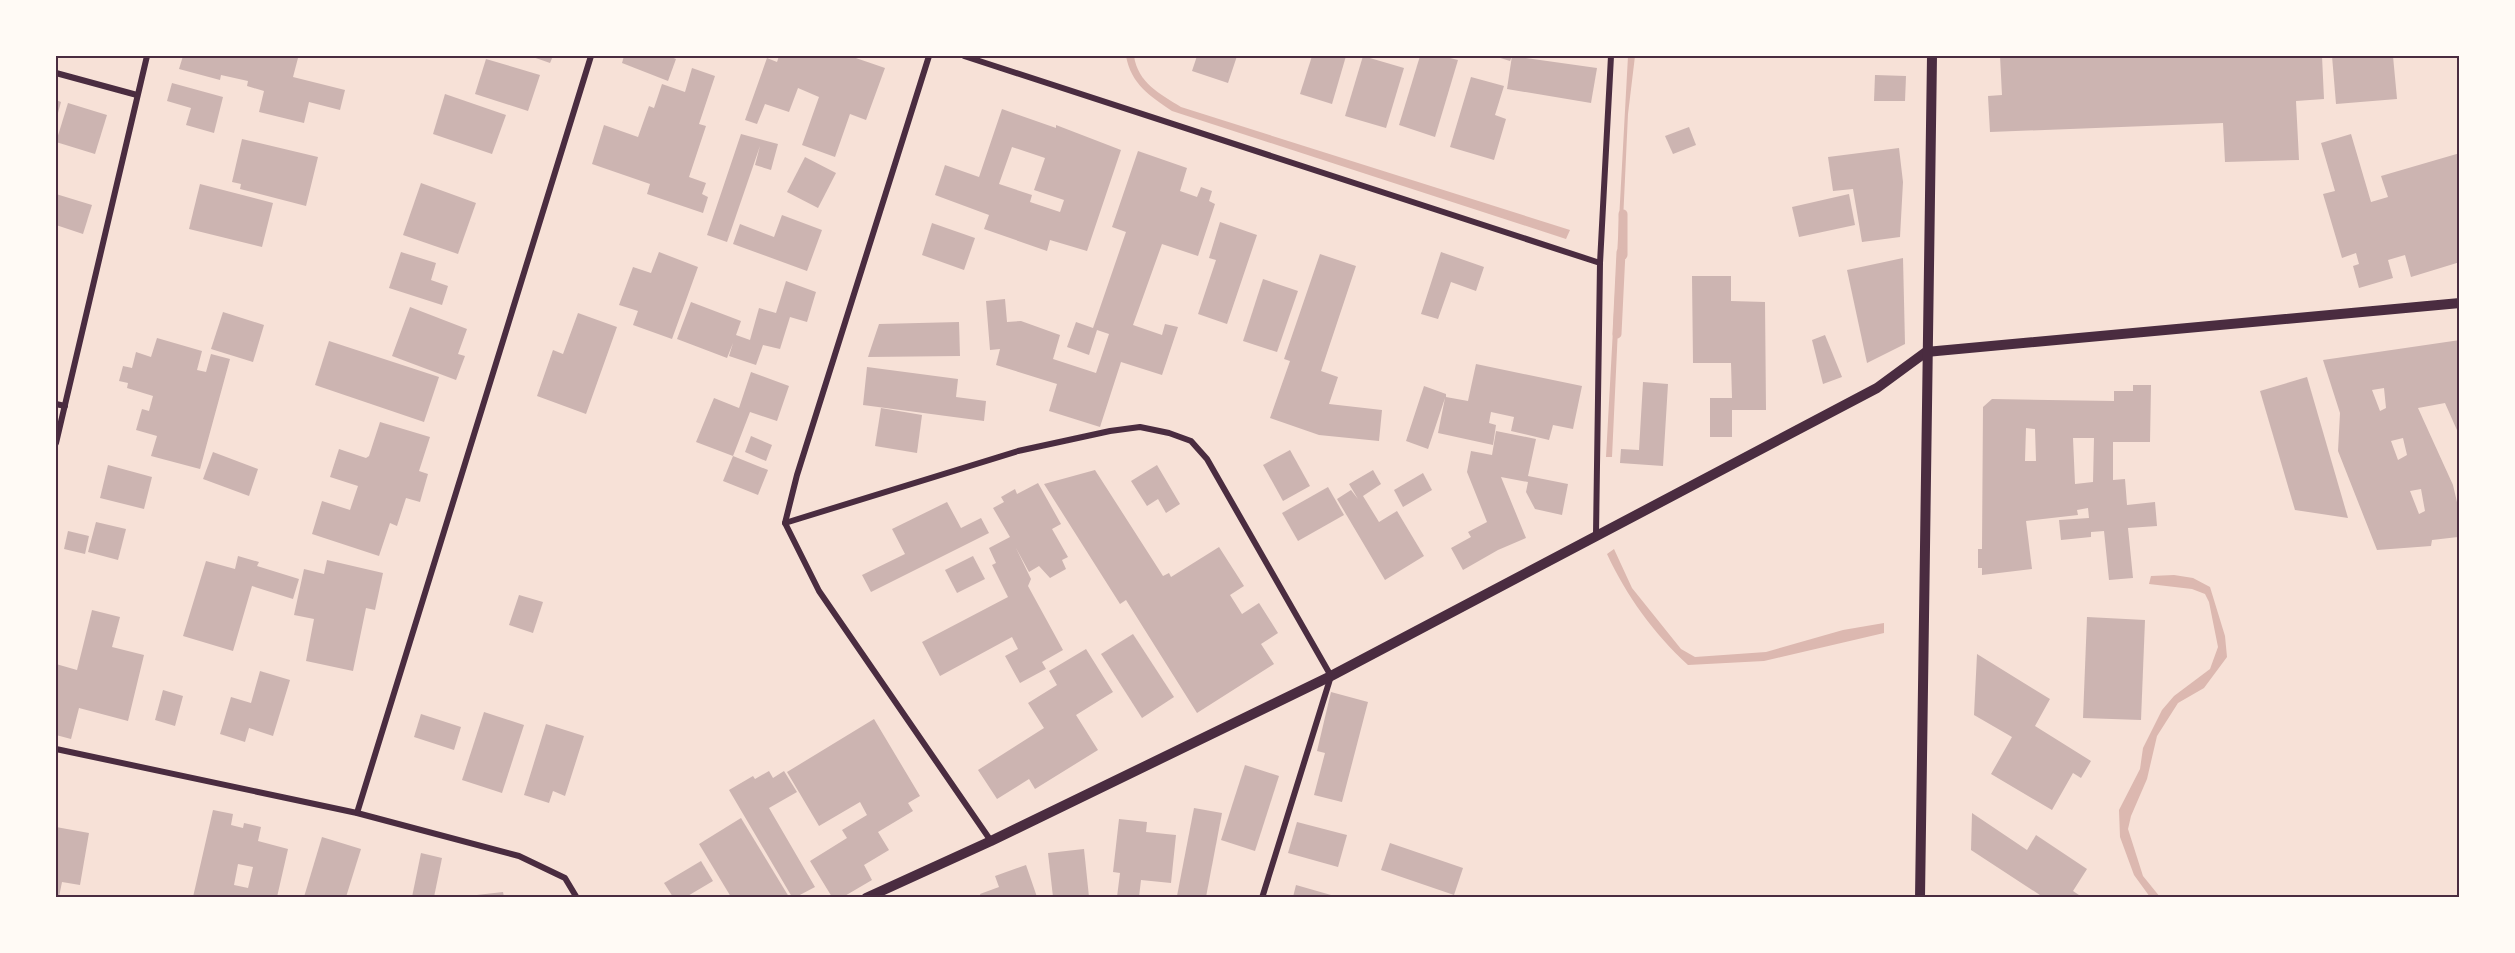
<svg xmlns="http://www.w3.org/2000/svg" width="2515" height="953" viewBox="0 0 2515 953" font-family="Manrope,sans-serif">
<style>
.water{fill:#dcb8b0}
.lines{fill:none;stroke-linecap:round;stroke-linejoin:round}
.stream{stroke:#dcb8b0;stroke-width:9}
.building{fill:#ccb4b1;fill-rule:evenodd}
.minor{stroke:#4a2c40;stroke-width:6}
.tertiary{stroke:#4a2c40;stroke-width:10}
.neatline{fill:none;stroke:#4a2c40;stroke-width:2}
</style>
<rect width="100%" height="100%" fill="#f7e1d7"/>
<g class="water">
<path d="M1126,56H1134C1138,83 1160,94 1181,107L1570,230L1566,239L1172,111C1150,96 1131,84 1126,56Z"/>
<path d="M1628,56H1635L1628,114L1612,457H1606Z"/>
<path d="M1614,549L1632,588L1681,649L1695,657L1766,652L1843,630L1884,623V633L1764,661L1688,665C1654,634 1626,595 1607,554Z"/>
<path d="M2174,575L2193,578L2210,587L2225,636L2227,657L2204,688L2178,703L2157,736L2147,779L2131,816L2128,829L2143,876L2160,897H2150L2134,875L2120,837L2119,810L2140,769L2143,748L2162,710L2174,696L2210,669L2218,647L2209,602L2205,594L2192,589L2149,584L2151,576Z"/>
</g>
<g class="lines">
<g class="stream">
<path d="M1623,255V214"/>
<path d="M1617,334L1621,252"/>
</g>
</g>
<g class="building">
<path d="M183,56H288L298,58L293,77L345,90L340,110L309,102L304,123L259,112L264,91L247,86L248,81L221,75L220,80L179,69Z"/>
<path d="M530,56H553L550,63Z"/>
<path d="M624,56H669L676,59L668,81L622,63Z"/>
<path d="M779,56H850L885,68L866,120L850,114L835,157L802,145L819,97L798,88L789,112L765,104L757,124L745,120L767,58L777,62Z"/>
<path d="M1197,56H1237L1228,83L1192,71Z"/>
<path d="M1312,56H1346L1332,104L1300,94Z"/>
<path d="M1363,56L1404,68L1386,128L1345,116Z"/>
<path d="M1420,56H1442L1458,60L1435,137L1399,125Z"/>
<path d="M1494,56H1512L1510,61Z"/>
<path d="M1512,56L1597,68L1591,103L1507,89Z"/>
<path d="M2000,56H2322L2324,99L2296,101L2299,160L2225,162L2223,123L1990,132L1988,96L2002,95Z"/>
<path d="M2332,56H2393L2397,99L2336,104Z"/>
<path d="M486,59L540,75L528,111L475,94Z"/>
<path d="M692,68L715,76L699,124L706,126L689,177L706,183L702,194L708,197L703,213L647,194L650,184L592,164L604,125L638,137L649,106L654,108L662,84L685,92Z"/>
<path d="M1875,75L1906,76L1905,101H1874Z"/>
<path d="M1471,77L1504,86L1495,115L1506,119L1494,160L1450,147Z"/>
<path d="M172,83L223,97L214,133L186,125L191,108L167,101Z"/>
<path d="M445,94L506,115L492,154L433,134Z"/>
<path d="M56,100L61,102L56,120Z"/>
<path d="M68,103L107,115L95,154L56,142Z"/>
<path d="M1002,109L1056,128V125L1121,150L1087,251L1050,240L1047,251L984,229L989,215L935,195L945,165L979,177ZM1012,147L1045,158L1034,190L1064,200L1060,212L1030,202L1032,195L999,184Z"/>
<path d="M1689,127L1696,145L1673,154L1665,136Z"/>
<path d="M741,134L778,144L771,170L755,165L760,146L727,242L707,235Z"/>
<path d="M2351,134L2371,202L2388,197L2381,176L2460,153V262L2411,277L2405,255L2388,260L2393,278L2359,288L2353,266L2359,264L2356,253L2342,258L2323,194L2335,191L2321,143Z"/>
<path d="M242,139L318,157L306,206L240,189L241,184L232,182Z"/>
<path d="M1899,148L1903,182L1900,237L1862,242L1853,189L1833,191L1828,157Z"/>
<path d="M1138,151L1187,168L1180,191L1197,197L1201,187L1212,191L1209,201L1215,204L1198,256L1162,244L1133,325L1162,335L1165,324L1178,327L1162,375L1121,362L1100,427L1049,411L1057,384L996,365L1000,349L990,350L986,301L1005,299L1007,322L1021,321L1060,335L1053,359L1096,373L1109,334L1097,330L1089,355L1067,347L1076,322L1093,328L1126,232L1112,227Z"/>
<path d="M805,157L836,173L818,208L787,192Z"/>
<path d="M421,183L476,203L458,254L403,235Z"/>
<path d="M200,184L273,203L262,247L189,229Z"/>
<path d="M56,194L92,205L83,234L56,225Z"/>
<path d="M1849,194L1855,225L1799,237L1792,207Z"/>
<path d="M782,215L822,230L807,271L733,244L740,224L774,237Z"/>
<path d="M1220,222L1257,235L1227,324L1198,314L1216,260L1209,258Z"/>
<path d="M932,223L975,238L964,270L922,255Z"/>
<path d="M401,252L436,263L431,280L448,286L442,305L389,288Z"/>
<path d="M659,252L698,267L672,339L633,325L638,311L619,305L633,267L651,273Z"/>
<path d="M1441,252L1484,267L1476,291L1451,282L1438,319L1421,314Z"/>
<path d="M1320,254L1356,266L1321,371L1338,377L1329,404L1382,410L1379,441L1319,435L1270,418L1290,361L1284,359Z"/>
<path d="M1903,258L1905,344L1867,363L1847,270Z"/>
<path d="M1692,276H1731V301L1765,302L1766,410H1732V437H1710V398H1732L1731,363H1693Z"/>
<path d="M1263,279L1298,291L1277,352L1243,341Z"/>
<path d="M786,281L816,292L807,322L790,317L780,349L763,345L756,365L729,356L733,343L727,358L677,339L691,302L741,321L736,335L750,340L759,308L776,313Z"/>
<path d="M410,307L467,329L458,354L465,356L456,380L392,356Z"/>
<path d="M223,312L264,325L253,362L211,349Z"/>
<path d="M578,313L617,327L586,414L537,396L553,350L563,354Z"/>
<path d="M959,322L960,356L868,357L879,324Z"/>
<path d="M1825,335L1842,377L1823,384L1812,340Z"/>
<path d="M157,338L202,351L197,370L206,372L211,354L230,359L200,469L151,456L157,436L136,430L142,409L149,411L153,396L127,388L128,383L119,381L123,366L132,368L136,352L151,357Z"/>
<path d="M2460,340V437L2445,403L2418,408L2453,485L2460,515L2458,537L2432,540L2431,546L2377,550L2338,451L2340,413L2323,360ZM2384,388L2386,408L2380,411L2372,390ZM2403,438L2407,455L2398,460L2391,441ZM2421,489L2425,511L2419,514L2410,491Z"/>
<path d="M329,341L439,377L424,422L315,385Z"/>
<path d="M1476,364L1582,386L1573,429L1553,425L1549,440L1511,431L1514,417L1491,412L1489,423L1496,425L1493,445L1438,433L1445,398L1428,449L1406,441L1424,386L1446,394V397L1468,401Z"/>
<path d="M867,367L958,379L956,397L986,401L984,421L863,405Z"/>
<path d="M751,372L789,386L777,421L750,412L733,456L696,442L714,398L739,408Z"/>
<path d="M2307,377L2348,518L2295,510L2260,391Z"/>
<path d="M1643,382L1668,384L1663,466L1620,463L1621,449L1639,450Z"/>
<path d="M2133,385H2151L2150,442H2113V480L2125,479L2127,505L2155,502L2157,526L2128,528L2133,578L2109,580L2104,531L2091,532V537L2061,540L2059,520L2089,518L2088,508L2077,510L2078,515L2026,521L2032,569L1982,575V568H1978V549H1982L1983,407L1992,399L2114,401V391H2133ZM2026,428L2035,429L2036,461H2025ZM2073,438H2094L2093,482L2075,484Z"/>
<path d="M881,408L922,415L917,453L875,446Z"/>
<path d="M380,422L430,437L419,471L428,474L420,502L406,498L397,526L390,523L379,556L312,534L322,501L350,510L358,486L330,477L339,449L366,458L369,456Z"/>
<path d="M1496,431L1536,439L1528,476L1568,484L1562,515L1535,509L1526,492L1528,482L1501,477L1526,538L1498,550L1463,570L1451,548L1471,537L1468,532L1487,522L1467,472L1471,451L1492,455Z"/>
<path d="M751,436L772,445L766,461L745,452Z"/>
<path d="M1290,450L1310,486L1283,501L1263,465Z"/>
<path d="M213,452L258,469L249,496L203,479Z"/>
<path d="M733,456L768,470L758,495L723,481Z"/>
<path d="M108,465L152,477L144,509L100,498Z"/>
<path d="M1157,465L1180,504L1166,513L1158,499L1147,506L1131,481Z"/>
<path d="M1095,470L1163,576L1169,573L1171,577L1219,547L1244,586L1230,595L1242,614L1259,603L1278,633L1261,644L1274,664L1197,713L1126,600L1120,604L1044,484Z"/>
<path d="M1373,470L1381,484L1363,496L1379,522L1397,511L1424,556L1385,580L1337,499L1351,490L1358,499L1349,484Z"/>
<path d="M1423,473L1432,490L1403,507L1394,490Z"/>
<path d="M1038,483L1061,524L1052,529L1068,557L1062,560L1066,569L1050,578L1039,566L1029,572L1016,548L1031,579L1028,586L1063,650L1042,662L1046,669L1020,683L1005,656L1018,649L1012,637L940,676L922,642L1008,597L992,565L996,563L989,548L1010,537L993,508L1004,502L1001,497L1015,489L1017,494Z"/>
<path d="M1328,487L1344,515L1298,541L1282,513Z"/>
<path d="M947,502L961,528L981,518L989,533L871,592L862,575L905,554L892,529Z"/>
<path d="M96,522L126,529L118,560L88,552Z"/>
<path d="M68,531L89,536L85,554L64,549Z"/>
<path d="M238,556L259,562L257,566L299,579L293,599L252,586L233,651L183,636L206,561L235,569Z"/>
<path d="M973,556L985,579L957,593L945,570Z"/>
<path d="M327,560L383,573L375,610L366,608L353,671L306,661L314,619L294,615L304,569L324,574Z"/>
<path d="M519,595L543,602L533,633L509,625Z"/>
<path d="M92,610L120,617L112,647L144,655L128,721L79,708L71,739L56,735V664L77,670Z"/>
<path d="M2087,617L2145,620L2141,720L2083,718Z"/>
<path d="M1133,634L1174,697L1142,718L1101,654Z"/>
<path d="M1086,649L1113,692L1076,715L1098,750L1035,789L1029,779L997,799L978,770L1044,728L1028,703L1057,685L1049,671Z"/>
<path d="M1977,654L2050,699L2035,726L2091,761L2081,778L2073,773L2052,810L1991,774L2012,737L1974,715Z"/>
<path d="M260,671L290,680L273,736L249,728L245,742L220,734L231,697L251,703Z"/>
<path d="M163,690L183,696L175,726L155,720Z"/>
<path d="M1331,692L1368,702L1342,802L1314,795L1325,753L1317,751Z"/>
<path d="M484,712L524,725L502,793L462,780Z"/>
<path d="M421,714L461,727L454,750L414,737Z"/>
<path d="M874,719L920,796L908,803L913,811L878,832L889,850L864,865L872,880L843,897H832L810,861L847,838L842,830L867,815L860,802L819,826L787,772Z"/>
<path d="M546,724L584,736L565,796L553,791L549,803L524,795Z"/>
<path d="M1245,765L1279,776L1255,851L1221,840Z"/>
<path d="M769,771L773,778L784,771L797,792L769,808L815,887L796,897H792L729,790L753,776L755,779Z"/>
<path d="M1194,808L1222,813L1206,897L1177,896Z"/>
<path d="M213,810L233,814L231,825L243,828L244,823L261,827L258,841L288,849L277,897H193ZM238,864L253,867L248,888L234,885Z"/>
<path d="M1972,813L2027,850L2036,835L2087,869L2073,891L2082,897H2043L1971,850Z"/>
<path d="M741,818L789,897H731L699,844Z"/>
<path d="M1119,819L1147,822L1146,832L1176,835L1171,883L1141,880L1139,897H1117L1120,873L1113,872Z"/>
<path d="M1297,822L1347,835L1338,867L1288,853Z"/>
<path d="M56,827L89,833L80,885L62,882L59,897H56Z"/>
<path d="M322,837L361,849L346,897H304Z"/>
<path d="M1390,843L1463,868L1454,895L1381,870Z"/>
<path d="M1084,849L1089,897H1053L1048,853Z"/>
<path d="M421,853L442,858L434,897H412Z"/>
<path d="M701,861L713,881L686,897H673L664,883Z"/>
<path d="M1026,865L1037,897H981L980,894L999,887L995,876Z"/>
<path d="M1296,885L1338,897H1293Z"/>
<path d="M503,892L504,897H468V896Z"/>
</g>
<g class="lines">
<g class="minor">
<path d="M929,56L797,475L785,523L819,591L991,841"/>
<path d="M964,56L1600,263"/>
<path d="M56,73L137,95"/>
<path d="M56,404L65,406"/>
<path d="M56,443L147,56"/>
<path d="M785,523L1018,451L1110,431L1140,427L1169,433L1191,441L1207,459L1331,676L1262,898"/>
<path d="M1596,534L1600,263L1611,56"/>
<path d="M56,749L357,813L519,856L565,878L577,898"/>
<path d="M357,813L591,56"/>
</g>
<g class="tertiary">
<path d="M866,898L991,841L1331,676L1877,388L1926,352L2460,303"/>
<path d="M1920,898L1932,56"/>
</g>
</g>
<rect width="2515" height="953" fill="none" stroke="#fffaf5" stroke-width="114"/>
<rect x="57" y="57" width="2401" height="839" class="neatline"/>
</svg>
